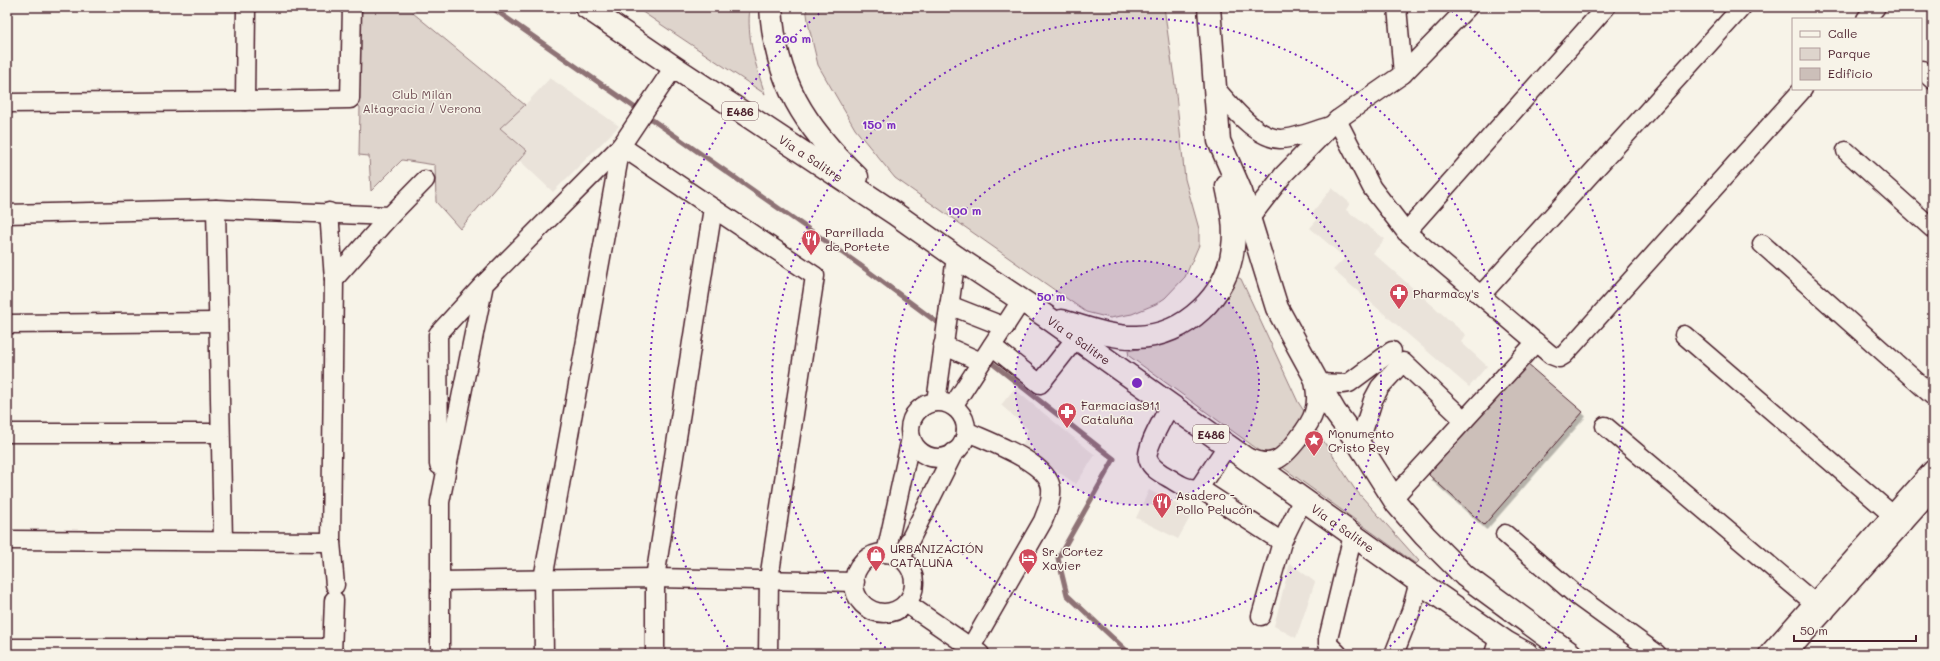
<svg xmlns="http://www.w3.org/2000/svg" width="1940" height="661" viewBox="0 0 1940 661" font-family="Mali,sans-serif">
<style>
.built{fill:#eae3da}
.green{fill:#ded4cc;stroke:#947a7c}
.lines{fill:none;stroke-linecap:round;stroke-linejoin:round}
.stream{stroke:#8e7275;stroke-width:5}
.building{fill:#ccbfb9;stroke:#4a1f2b;filter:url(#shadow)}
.minor-casing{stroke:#4a1f2b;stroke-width:21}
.major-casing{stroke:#4a1f2b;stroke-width:25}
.minor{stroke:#f7f3e8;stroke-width:18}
.major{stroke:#f7f3e8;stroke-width:22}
.ring{fill:none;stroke:#7b2cbf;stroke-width:2;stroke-dasharray:2 4}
.labels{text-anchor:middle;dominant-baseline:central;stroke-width:3;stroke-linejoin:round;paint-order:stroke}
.shield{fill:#f7f3e8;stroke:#7e5f64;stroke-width:1}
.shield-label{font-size:11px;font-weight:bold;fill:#4a1f2b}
.park-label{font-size:12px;fill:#6f4c53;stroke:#f7f3e8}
.street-label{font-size:12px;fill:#4a1f2b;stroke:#f7f3e8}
.poi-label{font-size:12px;fill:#4a1f2b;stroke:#f7f3e8;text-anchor:start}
.centre{fill:#7b2cbf;stroke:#f7f3e8;stroke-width:2}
.ring-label{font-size:12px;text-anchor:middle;font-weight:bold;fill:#7b2cbf;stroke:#f7f3e8;stroke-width:3;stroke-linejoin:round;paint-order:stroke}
</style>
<defs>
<filter id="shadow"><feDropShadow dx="2.5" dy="4.5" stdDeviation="0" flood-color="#0004"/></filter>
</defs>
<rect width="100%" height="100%" fill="#f7f3e8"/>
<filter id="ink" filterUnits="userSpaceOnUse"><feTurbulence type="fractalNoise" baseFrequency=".025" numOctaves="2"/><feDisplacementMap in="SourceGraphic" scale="8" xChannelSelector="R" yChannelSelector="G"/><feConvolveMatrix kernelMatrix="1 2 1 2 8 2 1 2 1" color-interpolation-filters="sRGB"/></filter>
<g filter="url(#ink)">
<g class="built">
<path d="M550,78L619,126L553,192L519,160L527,150L500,128L525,105Z"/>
<path d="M1332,188L1350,203L1346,210L1385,239L1373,253L1466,335L1461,342L1487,366L1469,387L1333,270L1345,258L1310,228L1317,220L1311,214Z"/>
<path d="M1014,389L1095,455L1076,484L1022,447L1028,429L1001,405Z"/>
<path d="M1149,490L1193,512L1178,539L1136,518Z"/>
<path d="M1290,563L1315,582L1296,638L1274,626Z"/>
</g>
<g class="green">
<path d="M359,7H416L413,13L525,105L500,128L527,151L460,229L436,202L435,165L402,160L371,191L369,156L359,155L360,107L354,103Z"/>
<path d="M635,7H750C746,37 756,66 765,94Z"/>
<path d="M806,7H1164L1175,85L1185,179L1199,229V245L1185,277L1165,298L1156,304L1132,314L1110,318L1086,312L895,178L855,129L818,65L809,27Z"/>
<path d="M1234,276L1241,279L1298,402L1354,488L1419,561L1416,564L1129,356L1128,351L1166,343L1198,325Z"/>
</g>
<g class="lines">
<g class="stream">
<path d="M491,7L857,263L942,326"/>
<path d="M988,360L1114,459L1058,558L1067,595L1130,654"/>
</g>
</g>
<path class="building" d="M1527,364L1583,412L1484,525L1429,475L1433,463Z"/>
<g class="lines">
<g class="minor-casing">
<g id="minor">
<path d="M246,7L245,101L350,99L352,7"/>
<path d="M1397,7L1403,74"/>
<path d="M1866,19L1876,7"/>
<path d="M1922,70L1933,80"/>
<path d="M1214,87C1230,104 1255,138 1280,139C1295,139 1316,130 1330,126"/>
<path d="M7,103L245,101"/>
<path d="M1337,120L1403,74L1468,7"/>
<path d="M621,146L713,208L655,578V654"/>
<path d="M1846,151L1933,229"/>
<path d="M713,208L815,276L769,579L768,654"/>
<path d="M216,209L223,540"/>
<path d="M329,212L334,279L390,216"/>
<path d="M7,214L216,209L390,216L425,180"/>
<path d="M1250,218L1284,174L1337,120L1372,188L1406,232L1551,355L1559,358L1564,355L1803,89"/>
<path d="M1406,232L1606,7"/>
<path d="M1762,244L1933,396"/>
<path d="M334,279L331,542L335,585"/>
<path d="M1481,295L1742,7"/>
<path d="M949,305L1005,327"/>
<path d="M7,324L218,322"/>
<path d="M1684,335L1903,524"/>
<path d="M943,345L981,362"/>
<path d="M992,346L1040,384L1076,338"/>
<path d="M1318,383L1342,384L1349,383L1392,351"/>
<circle cx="938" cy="430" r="28"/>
<path d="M936,402L956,257"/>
<path d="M1170,405C1165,416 1145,448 1148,459C1151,469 1162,474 1171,479C1180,485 1188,490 1199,488L1227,446"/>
<path d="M953,406L1021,301"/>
<path d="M1605,426L1825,612"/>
<path d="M966,431C987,441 1048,462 1051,488C1052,501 1047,510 1043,521L971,647"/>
<path d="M7,433H220"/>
<path d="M1359,444L1373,400L1380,387L1403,362L1464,420"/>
<path d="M1246,457C1255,460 1266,465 1276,460C1288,455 1311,424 1314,412C1318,400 1316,389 1313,378"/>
<path d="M439,465L438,334L483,285"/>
<path d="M1199,488L1282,542L1303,499"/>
<path d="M1393,498L1536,342"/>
<path d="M1505,534L1577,596L1657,654"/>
<path d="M7,540L331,542"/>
<path d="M886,553L911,438"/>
<circle cx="884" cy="583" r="30"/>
<path d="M901,558L954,452"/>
<path d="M440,581L655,578L855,582"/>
<path d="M906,603L980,654"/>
<path d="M1261,616L1282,542"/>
<path d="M7,648H332"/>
<path d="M332,654L334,600"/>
<path d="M440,654V502L484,284L621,146L674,67"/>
<path d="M544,654L543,579L621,146"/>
<path d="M1338,654L1328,644V639L1353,535"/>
<path d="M1394,654L1411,611L1419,582"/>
<path d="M1494,654L1499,638"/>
<path d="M1768,654L1933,469"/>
<path d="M1787,654L1933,490"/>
</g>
</g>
<g class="major-casing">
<g id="major">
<path id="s1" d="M586,7L674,67L894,213L956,257L1044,315L1419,582L1507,643L1527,654"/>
<path d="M771,7C775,81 805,127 857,177"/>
<path d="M1209,7L1219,141L1241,192L1277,308L1318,383L1335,412L1359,444L1397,504L1425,536L1465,576L1571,654"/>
<path d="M1062,321C1086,328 1112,338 1137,337C1185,336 1228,295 1233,247C1236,226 1231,206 1227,186"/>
</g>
</g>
<use href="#minor" class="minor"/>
<use href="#major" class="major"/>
</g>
</g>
<circle cx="1137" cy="383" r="122" fill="#7b2cbf" fill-opacity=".12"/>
<g class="ring">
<circle cx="1137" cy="383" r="122"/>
<circle cx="1137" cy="383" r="244"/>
<path d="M890 652A365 365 0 1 1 1384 652"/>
<path d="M731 652A487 487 0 0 1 827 7M1447 7A487 487 0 0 1 1543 652"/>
</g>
<defs>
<g id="restaurant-pin" transform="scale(1)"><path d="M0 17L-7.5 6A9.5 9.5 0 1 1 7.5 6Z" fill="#d1495b" stroke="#f7f3e8"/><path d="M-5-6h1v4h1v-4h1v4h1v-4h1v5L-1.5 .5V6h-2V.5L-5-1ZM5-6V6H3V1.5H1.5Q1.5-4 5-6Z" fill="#fff"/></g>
<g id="pharmacy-pin" transform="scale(1)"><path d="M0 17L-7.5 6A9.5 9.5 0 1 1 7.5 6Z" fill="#d1495b" stroke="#f7f3e8"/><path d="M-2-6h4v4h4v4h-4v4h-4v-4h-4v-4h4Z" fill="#fff"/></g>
<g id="sight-pin" transform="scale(1)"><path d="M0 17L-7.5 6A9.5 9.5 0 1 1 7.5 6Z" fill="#d1495b" stroke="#f7f3e8"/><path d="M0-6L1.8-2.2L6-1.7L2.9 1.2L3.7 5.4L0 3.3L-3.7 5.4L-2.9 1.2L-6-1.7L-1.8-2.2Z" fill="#fff"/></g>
<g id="shop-pin" transform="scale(1)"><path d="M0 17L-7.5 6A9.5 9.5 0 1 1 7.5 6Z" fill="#d1495b" stroke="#f7f3e8"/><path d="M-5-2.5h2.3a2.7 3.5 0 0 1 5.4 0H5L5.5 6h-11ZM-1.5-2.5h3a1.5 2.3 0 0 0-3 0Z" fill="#fff"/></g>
<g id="hotel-pin" transform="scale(1)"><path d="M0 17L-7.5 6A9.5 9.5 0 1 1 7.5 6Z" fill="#d1495b" stroke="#f7f3e8"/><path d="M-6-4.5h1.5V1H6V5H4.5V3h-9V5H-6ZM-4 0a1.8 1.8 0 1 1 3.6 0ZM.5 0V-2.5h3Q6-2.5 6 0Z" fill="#fff"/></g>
</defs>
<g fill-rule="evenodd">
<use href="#restaurant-pin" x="811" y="239"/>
<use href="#pharmacy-pin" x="1399" y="293"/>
<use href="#pharmacy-pin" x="1067" y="412"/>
<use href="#sight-pin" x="1314" y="440"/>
<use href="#restaurant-pin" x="1162" y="502"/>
<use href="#shop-pin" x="876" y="555"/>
<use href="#hotel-pin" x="1028" y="558"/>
</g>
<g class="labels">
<g class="shield">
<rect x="722" y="102" width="36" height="18" rx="3"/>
<rect x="1193" y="425" width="36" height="18" rx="3"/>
</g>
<g class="shield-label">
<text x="740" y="111">E486</text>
<text x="1211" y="434">E486</text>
</g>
<g class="park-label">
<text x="422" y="94">Club Milán<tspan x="422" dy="14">Altagracia / Verona</tspan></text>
</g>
<g class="street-label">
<text stroke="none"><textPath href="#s1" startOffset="271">Vía a Salitre</textPath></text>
<text stroke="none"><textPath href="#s1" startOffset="595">Vía a Salitre</textPath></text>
<text stroke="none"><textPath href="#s1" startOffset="919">Vía a Salitre</textPath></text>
</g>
<g class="poi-label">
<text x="825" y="232">Parrillada<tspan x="825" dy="14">de Portete</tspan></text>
<text x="1413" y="293">Pharmacy's</text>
<text x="1081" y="405">Farmacias911<tspan x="1081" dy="14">Cataluña</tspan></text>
<text x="1328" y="433">Monumento<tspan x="1328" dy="14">Cristo Rey</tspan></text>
<text x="1176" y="495">Asadero -<tspan x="1176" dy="14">Pollo Pelucón</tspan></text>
<text x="890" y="548">URBANIZACIÓN<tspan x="890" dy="14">CATALUÑA</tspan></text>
<text x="1042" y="551">Sr. Cortez<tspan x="1042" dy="14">Xavier</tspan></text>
</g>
</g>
<circle cx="1137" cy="383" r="6" class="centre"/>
<g class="ring-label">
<text x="793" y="43">200 m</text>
<text x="879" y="129">150 m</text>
<text x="964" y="215">100 m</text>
<text x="1051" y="301">50 m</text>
</g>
<rect width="1940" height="661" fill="none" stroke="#f7f3e8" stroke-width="24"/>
<rect x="12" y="12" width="1916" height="637" fill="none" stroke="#4a1f2b" stroke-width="1.5" filter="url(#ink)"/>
<rect x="1792" y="18" width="130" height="72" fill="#f7f3e8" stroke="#b29e9c"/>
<rect x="1800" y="31" width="20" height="6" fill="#f7f3e8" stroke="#b29e9c"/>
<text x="1828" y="38" font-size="12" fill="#4a1f2b">Calle</text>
<rect x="1800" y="48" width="20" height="12" fill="#ded4cc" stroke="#b29e9c"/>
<text x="1828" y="58" font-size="12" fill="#4a1f2b">Parque</text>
<rect x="1800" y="68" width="20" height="12" fill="#ccbfb9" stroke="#b29e9c"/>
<text x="1828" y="78" font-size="12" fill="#4a1f2b">Edificio</text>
<path d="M1794 635v6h122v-6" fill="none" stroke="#4a1f2b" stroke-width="2"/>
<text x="1800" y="635" font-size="12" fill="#4a1f2b" stroke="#f7f3e8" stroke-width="3" paint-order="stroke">50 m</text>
</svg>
